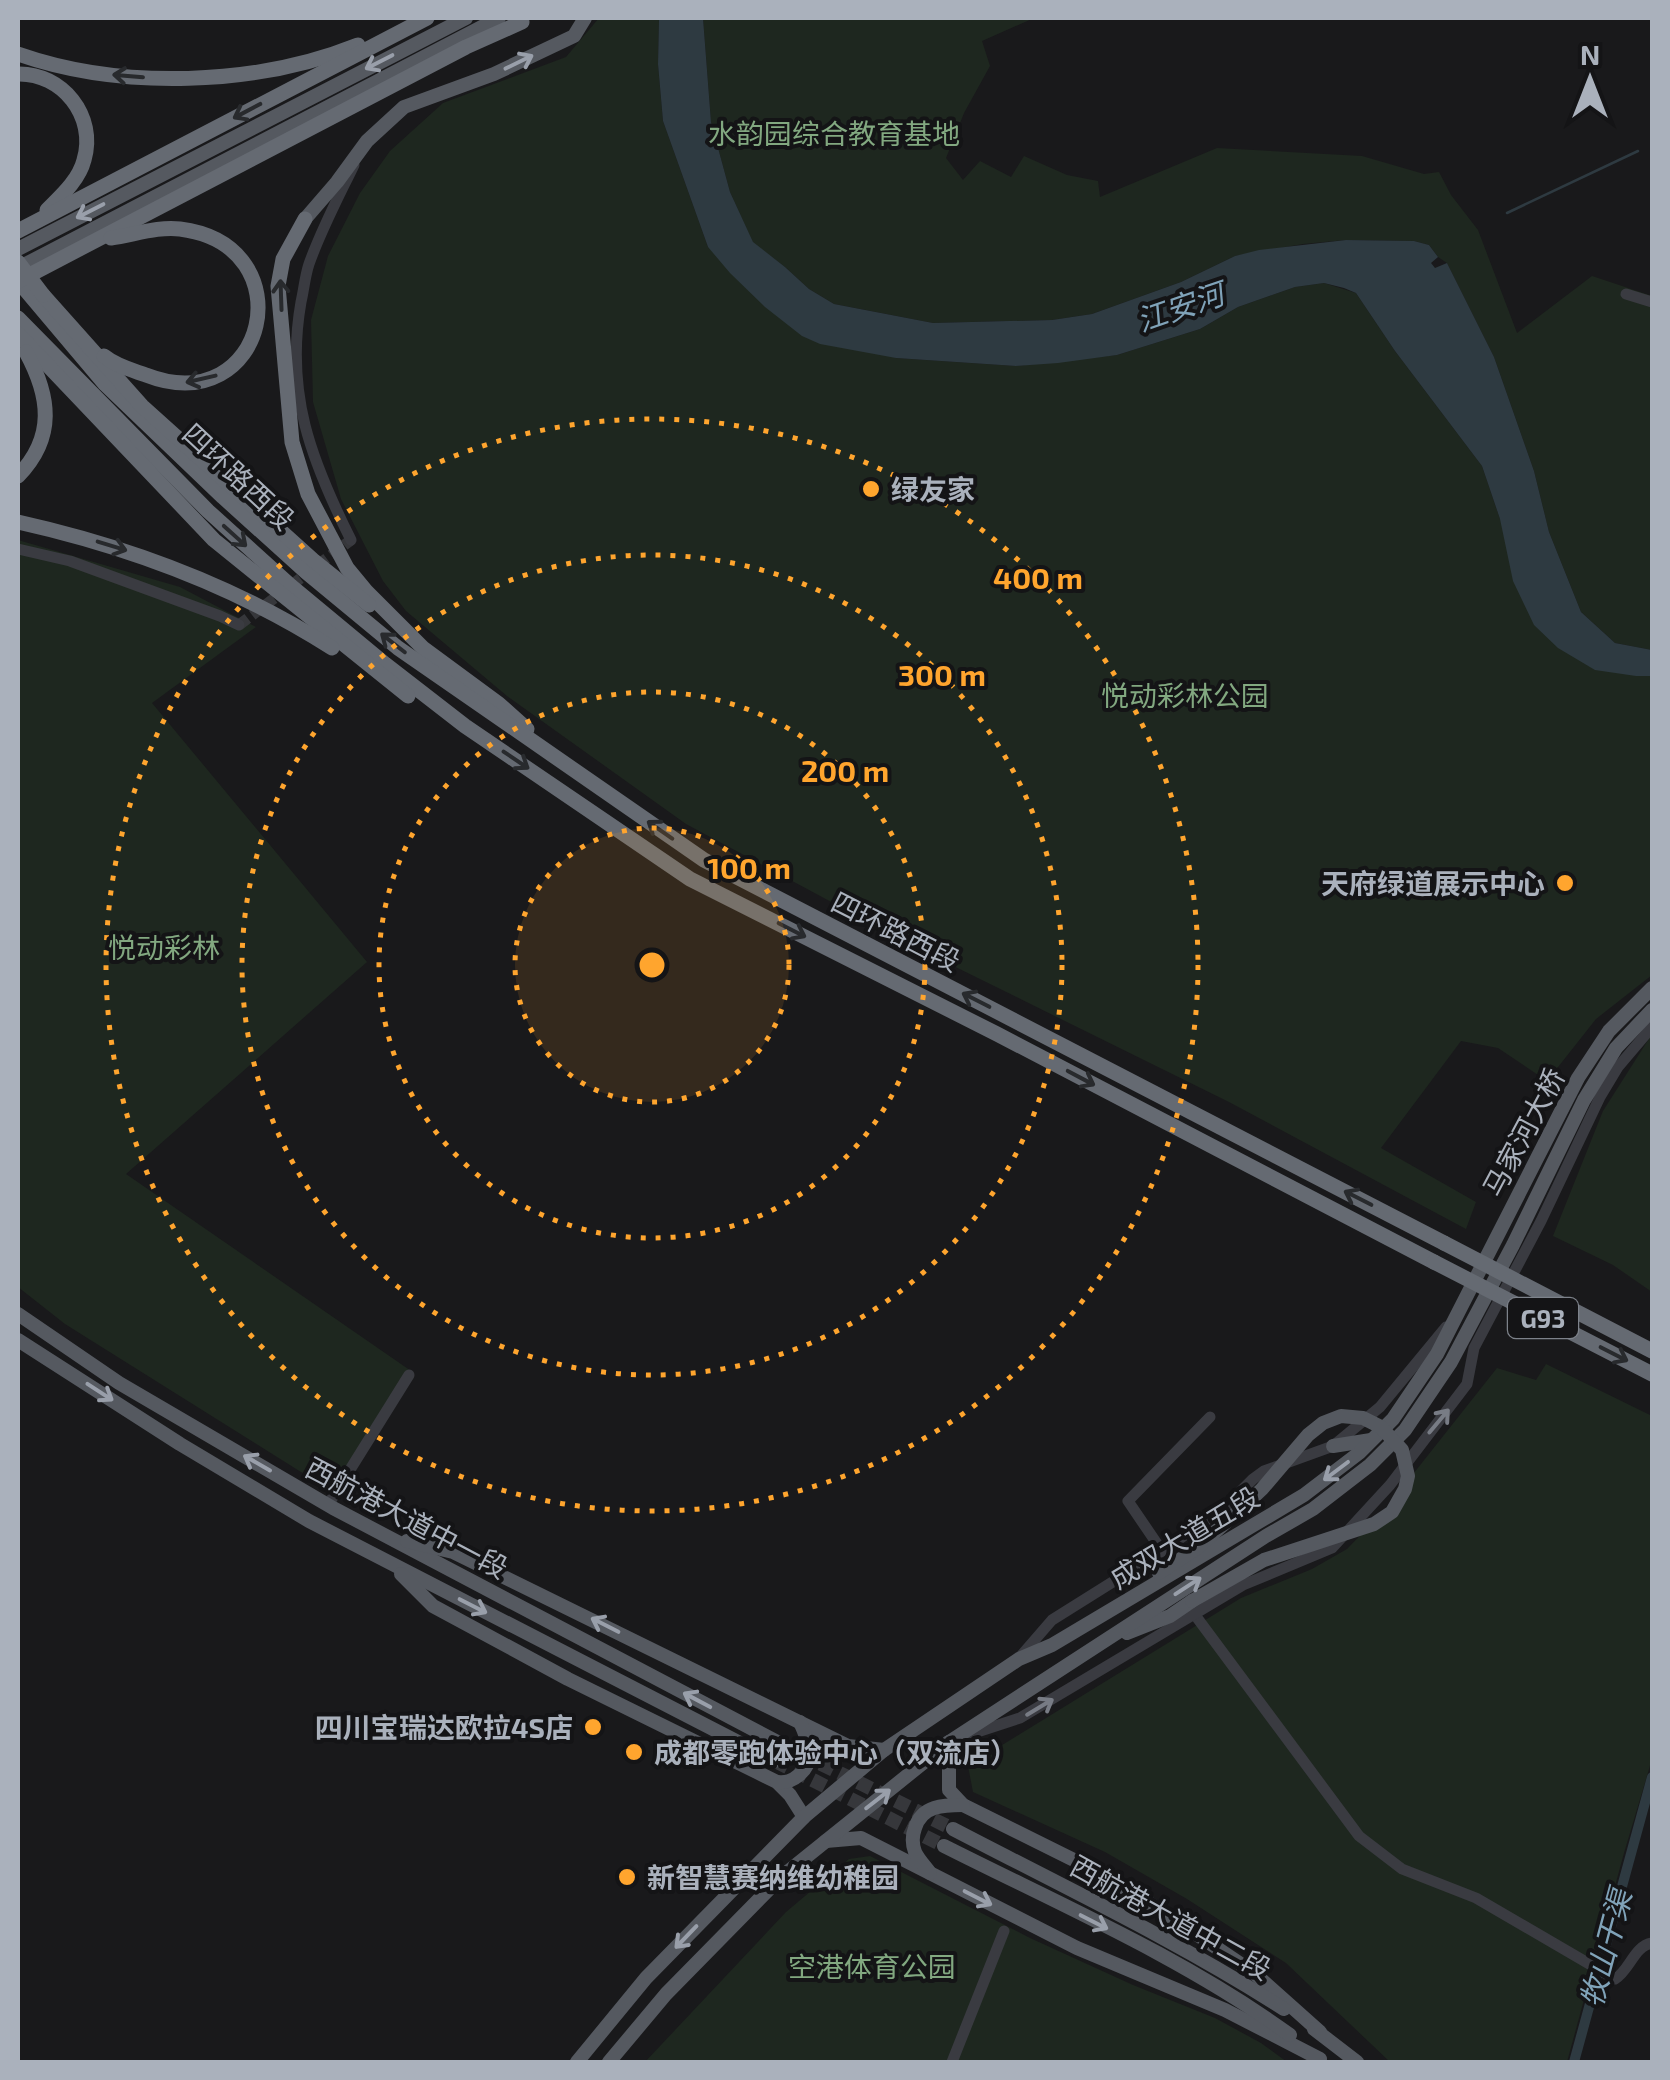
<svg xmlns="http://www.w3.org/2000/svg" width="1670" height="2080" viewBox="0 0 1670 2080" font-family="'Exo 2','Noto Sans SC',sans-serif">
<style>
.green{fill:#1e271f}
.water{fill:#2e3a41}
.lines{fill:none;stroke-linecap:round;stroke-linejoin:round}
.stream{stroke:#2e3a41;stroke-width:2.5}
.canal{stroke:#2e3a41;stroke-width:10}
.minor-tunnel{stroke:#36373b;stroke-width:11;stroke-dasharray:11 5.5;stroke-linecap:butt}
.major-tunnel{stroke:#36373b;stroke-width:14;stroke-dasharray:14 7;stroke-linecap:butt}
.minor{stroke:#3a3b41;stroke-width:11}
.major{stroke:#555960;stroke-width:14}
.highway{stroke:#656a72;stroke-width:15}
.major-bridge{stroke:#555960;stroke-width:14}
.highway-bridge{stroke:#656a72;stroke-width:15}
.oneway{stroke:#999faa}
.oneway2{stroke:#282a2d}
.oneway3{stroke:#787c85}
.ring{fill:none;stroke:#ffa52e;stroke-width:5;stroke-dasharray:5 10}
.poi-dot{fill:#ffa52e;stroke:#141416;stroke-width:4}
.labels{text-anchor:middle;dominant-baseline:central;stroke-width:8;stroke-linejoin:round;paint-order:stroke}
.shield{fill:#141416;stroke:#7d828a;stroke-width:2.5}
.shield-label{font-size:25px;font-weight:bold;fill:#aab1bc}
.park-label{font-size:28px;fill:#82a880;stroke:#141416}
.street-label{font-size:28px;fill:#aab1bc;stroke:#141416}
.poi-label{font-size:28px;font-weight:bold;fill:#aab1bc;stroke:#141416;text-anchor:start}
.water-label{font-size:30px;font-style:italic;fill:#80a3b9;stroke:#141416}
.centre{fill:#ffa52e;stroke:#141416;stroke-width:5}
.ring-label{font-size:30px;text-anchor:middle;font-weight:bold;fill:#ffa52e;stroke:#141416;stroke-width:8;stroke-linejoin:round;paint-order:stroke}
</style>
<rect width="100%" height="100%" fill="#19191b"/>
<g class="green">
<path d="M599,18H659L658,64L663,121L708,247L896,358L1016,366L1117,355L1200,329L1238,307L1295,287L1324,283L1356,293L1395,351L1482,466L1500,519L1636,676H1652V975L1596,1019L1547,1081L1498,1048L1461,1041L1381,1148L1476,1202L1466,1229L1229,1102L917,948L686,824L507,696L406,611L383,581L341,499L313,402L311,320L328,256L360,193L390,151L443,103L566,57Z"/>
<path d="M703,18H1034L982,41L990,66L964,113L946,158L963,180L980,161L1011,177L1024,156L1067,175L1098,181L1100,197L1217,148L1362,156L1424,174L1439,172L1451,195L1478,230L1517,333L1592,276L1652,296V650L1615,643L1581,612L1549,532L1534,471L1494,357L1447,263L1438,257L1429,245L1414,241L1346,240L1303,244L1235,256L1181,282L1092,314L1052,320L933,323L834,304L809,289L785,267L753,243L730,192L711,122Z"/>
<path d="M18,540L180,587L256,627L152,703L367,962L126,1174L414,1373L332,1488L301,1472L65,1324L18,1287Z"/>
<path d="M1652,1034V1292L1613,1265L1553,1236L1603,1111Z"/>
<path d="M1546,1364L1652,1416V1759L1624,1853L1567,2062H1390L1286,1963L1187,1899L1105,1852L973,1792L968,1766L1241,1598L1312,1569L1347,1549L1383,1512L1497,1368L1536,1380Z"/>
<path d="M870,1856L1030,1938L1133,1985L1215,2018L1261,2043L1287,2062H645L786,1912L849,1859Z"/>
</g>
<path class="water" d="M659,18H703L711,122L730,192L753,242L785,267L809,289L834,304L933,323L1052,320L1092,314L1181,282L1235,256L1259,250L1346,240L1414,241L1429,245L1438,257L1431,263L1435,268L1447,263L1494,357L1534,471L1549,532L1581,612L1615,643L1652,650V676H1636L1595,670L1558,648L1534,625L1513,581L1500,519L1482,466L1395,351L1356,293L1344,288L1324,283L1295,287L1238,307L1200,329L1117,355L1058,363L1016,366L896,358L820,344L802,336L765,307L730,273L708,247L663,121L658,64Z"/>
<g class="lines">
<path class="stream" d="M1507,213L1638,151"/>
<path class="canal" d="M1574,2062L1652,1777"/>
<path class="minor-tunnel" d="M239,625L351,540"/>
<g class="major-tunnel">
<path d="M783,1745L953,1829"/>
<path d="M775,1761L944,1846"/>
</g>
<g class="minor">
<path d="M1626,294L1652,302"/>
<path d="M351,540C311,460 285,393 301,302C304,289 305,276 309,264C321,230 338,198 354,165"/>
<path d="M18,549L70,561L220,616L239,625"/>
<path d="M328,1505L409,1375"/>
<path d="M1162,1551L1128,1501L1210,1417"/>
<path d="M1195,1615L1359,1836L1402,1869L1476,1898L1615,1979C1630,1970 1634,1946 1652,1943"/>
<path d="M1020,1657L1052,1620L1162,1551L1224,1508L1253,1479L1264,1471L1333,1446L1380,1407L1446,1327"/>
<path d="M962,1737L1020,1718L1243,1585L1332,1548L1390,1485L1467,1384L1474,1348L1541,1221L1600,1097L1618,1067L1652,1027"/>
<path d="M952,2062L1004,1931"/>
</g>
<g class="major">
<path d="M305,219L337,182L367,141L404,107L494,74L574,36L585,18"/>
<path d="M18,249L466,18"/>
<path d="M18,268L499,18"/>
<path d="M18,1314L119,1383L333,1508L783,1745"/>
<path d="M18,1340L180,1444L309,1521L775,1761"/>
<path d="M1333,1446L1371,1440"/>
<path d="M407,1541L453,1552L848,1746L884,1750"/>
<path d="M401,1574L433,1606L568,1679L777,1782L790,1795L804,1817"/>
<path d="M1127,1633L1170,1616L1192,1601"/>
<path d="M949,1742V1790L963,1805L1094,1870L1162,1911L1254,1973L1320,2032"/>
<path d="M777,1782C786,1783 792,1781 799,1775C817,1760 808,1740 800,1722"/>
<path d="M953,1829C1064,1887 1178,1941 1284,2009"/>
<path d="M826,1841L861,1838L1077,1948L1225,2010L1320,2059"/>
<path d="M944,1846C1061,1905 1184,1958 1290,2035"/>
<path d="M930,1873C925,1866 918,1859 915,1852C912,1844 912,1836 915,1828C922,1805 944,1805 963,1805"/>
<path d="M1314,2029L1357,2062"/>
<path d="M577,2062L646,1978L804,1817L884,1750L1019,1659L1052,1645L1304,1495L1359,1453L1393,1419L1437,1354L1578,1078L1609,1031L1652,988"/>
<path d="M609,2062L666,1994L780,1878L949,1742L1266,1536L1313,1509L1370,1465L1405,1430L1451,1362L1513,1245L1584,1100L1616,1048L1652,1010"/>
</g>
<g class="highway">
<path d="M18,54C121,90 256,86 358,45"/>
<path d="M18,74C62,73 97,116 84,160C79,180 61,196 47,210"/>
<path d="M305,219L283,259L278,286L292,442L308,494L347,568L366,591L423,648L499,704L527,729"/>
<path d="M18,231L427,18"/>
<path d="M18,281L104,383L223,497L306,572L398,648L704,860L1444,1243"/>
<path d="M18,281L466,47L522,22"/>
<path d="M43,295L142,406L313,560L369,605"/>
<path d="M18,318L208,511L291,586L385,664L465,726L690,879L997,1034L1434,1262"/>
<path d="M18,334L214,540L408,696"/>
<path d="M104,356C116,366 132,370 146,375C267,422 307,245 180,229C159,226 133,235 111,238"/>
<path d="M18,476C56,437 50,396 26,352"/>
<path d="M18,522C130,547 235,586 332,648"/>
</g>
<path class="major-bridge" d="M1159,1573L1196,1549L1243,1507L1262,1489L1308,1435L1323,1423L1341,1416L1363,1418L1381,1427L1402,1450L1408,1476L1405,1489L1392,1512L1374,1524L1264,1560L1192,1601"/>
<g class="highway-bridge">
<path d="M18,262L43,295"/>
<path d="M1444,1243L1652,1351"/>
<path d="M1434,1262L1652,1374"/>
</g>
</g>
<defs><path id="oneway-shaft" d="M-6 0H5M1.5-3L5.5 0L1.5 3" fill="none" stroke-width="1.6" stroke-linecap="round" stroke-linejoin="round" transform="scale(2.5)"/></defs>
<g class="oneway">
<use href="#oneway-shaft" transform="translate(379 62) rotate(153)"/>
<use href="#oneway-shaft" transform="translate(519 62) rotate(-26)"/>
<use href="#oneway-shaft" transform="translate(90 211) rotate(153)"/>
<use href="#oneway-shaft" transform="translate(100 1392) rotate(33)"/>
<use href="#oneway-shaft" transform="translate(257 1463) rotate(-150)"/>
<use href="#oneway-shaft" transform="translate(1336 1471) rotate(143)"/>
<use href="#oneway-shaft" transform="translate(1188 1586) rotate(-33)"/>
<use href="#oneway-shaft" transform="translate(473 1606) rotate(27)"/>
<use href="#oneway-shaft" transform="translate(605 1625) rotate(-153)"/>
<use href="#oneway-shaft" transform="translate(697 1700) rotate(-152)"/>
<use href="#oneway-shaft" transform="translate(878 1799) rotate(-38)"/>
<use href="#oneway-shaft" transform="translate(978 1898) rotate(27)"/>
<use href="#oneway-shaft" transform="translate(1094 1922) rotate(27)"/>
<use href="#oneway-shaft" transform="translate(686 1937) rotate(134)"/>
</g>
<g class="oneway2">
<use href="#oneway-shaft" transform="translate(128 76) rotate(-175)"/>
<use href="#oneway-shaft" transform="translate(247 111) rotate(152)"/>
<use href="#oneway-shaft" transform="translate(281 295) rotate(-92)"/>
<use href="#oneway-shaft" transform="translate(201 379) rotate(167)"/>
<use href="#oneway-shaft" transform="translate(235 536) rotate(42)"/>
<use href="#oneway-shaft" transform="translate(112 546) rotate(17)"/>
<use href="#oneway-shaft" transform="translate(393 643) rotate(-142)"/>
<use href="#oneway-shaft" transform="translate(516 760) rotate(34)"/>
<use href="#oneway-shaft" transform="translate(660 830) rotate(-145)"/>
<use href="#oneway-shaft" transform="translate(792 930) rotate(27)"/>
<use href="#oneway-shaft" transform="translate(976 1000) rotate(-153)"/>
<use href="#oneway-shaft" transform="translate(1081 1078) rotate(28)"/>
<use href="#oneway-shaft" transform="translate(1358 1198) rotate(-153)"/>
<use href="#oneway-shaft" transform="translate(1614 1354) rotate(27)"/>
</g>
<g class="oneway3">
<use href="#oneway-shaft" transform="translate(1439 1421) rotate(-50)"/>
<use href="#oneway-shaft" transform="translate(1040 1707) rotate(-31)"/>
</g>
<circle cx="652" cy="965" r="137" fill="#ffa52e" fill-opacity=".12"/>
<g class="ring">
<circle cx="652" cy="965" r="137"/>
<circle cx="652" cy="965" r="273"/>
<circle cx="652" cy="965" r="410"/>
<circle cx="652" cy="965" r="546"/>
</g>
<g class="poi-dot">
<circle cx="871" cy="489" r="10"/>
<circle cx="1565" cy="883" r="10"/>
<circle cx="593" cy="1727" r="10"/>
<circle cx="634" cy="1752" r="10"/>
<circle cx="627" cy="1877" r="10"/>
</g>
<g class="labels">
<rect class="shield" x="1508" y="1298" width="70" height="40" rx="8"/>
<g class="shield-label">
<text x="1543" y="1318">G93</text>
</g>
<g class="park-label">
<text x="834" y="133">水韵园综合教育基地</text>
<text x="1185" y="695">悦动彩林公园</text>
<text x="164" y="947">悦动彩林</text>
<text x="872" y="1966">空港体育公园</text>
</g>
<g class="street-label">
<text transform="translate(239 476) rotate(43)">四环路西段</text>
<text transform="translate(896 931) rotate(27)">四环路西段</text>
<text transform="translate(1523 1132) rotate(-62)">马家河大桥</text>
<text transform="translate(407 1517) rotate(28)">西航港大道中一段</text>
<text transform="translate(1184 1537) rotate(-31)">成双大道五段</text>
<text transform="translate(1171 1917) rotate(29)">西航港大道中二段</text>
</g>
<g class="poi-label">
<text x="891" y="489">绿友家</text>
<text x="1545" y="883" text-anchor="end">天府绿道展示中心</text>
<text x="573" y="1727" text-anchor="end">四川宝瑞达欧拉4S店</text>
<text x="654" y="1752">成都零跑体验中心（双流店）</text>
<text x="647" y="1877">新智慧赛纳维幼稚园</text>
</g>
<g class="water-label">
<text transform="translate(1180 306) rotate(-19)">江安河</text>
<text transform="translate(1605 1948) rotate(-75)">牧山干渠</text>
</g>
</g>
<circle cx="652" cy="965" r="15" class="centre"/>
<g class="ring-label">
<text x="1038" y="589">400 m</text>
<text x="942" y="686">300 m</text>
<text x="845" y="782">200 m</text>
<text x="749" y="879">100 m</text>
</g>
<rect width="1670" height="2080" fill="none" stroke="#aab1bc" stroke-width="40"/>
<g transform="translate(1590 80)" stroke="#141416" stroke-width="8" paint-order="stroke">
<path d="M0-8L18 38L0 25L-18 38Z" fill="#aab1bc"/>
<text y="-15" font-size="28" font-weight="bold" text-anchor="middle" fill="#aab1bc">N</text>
</g>
</svg>
